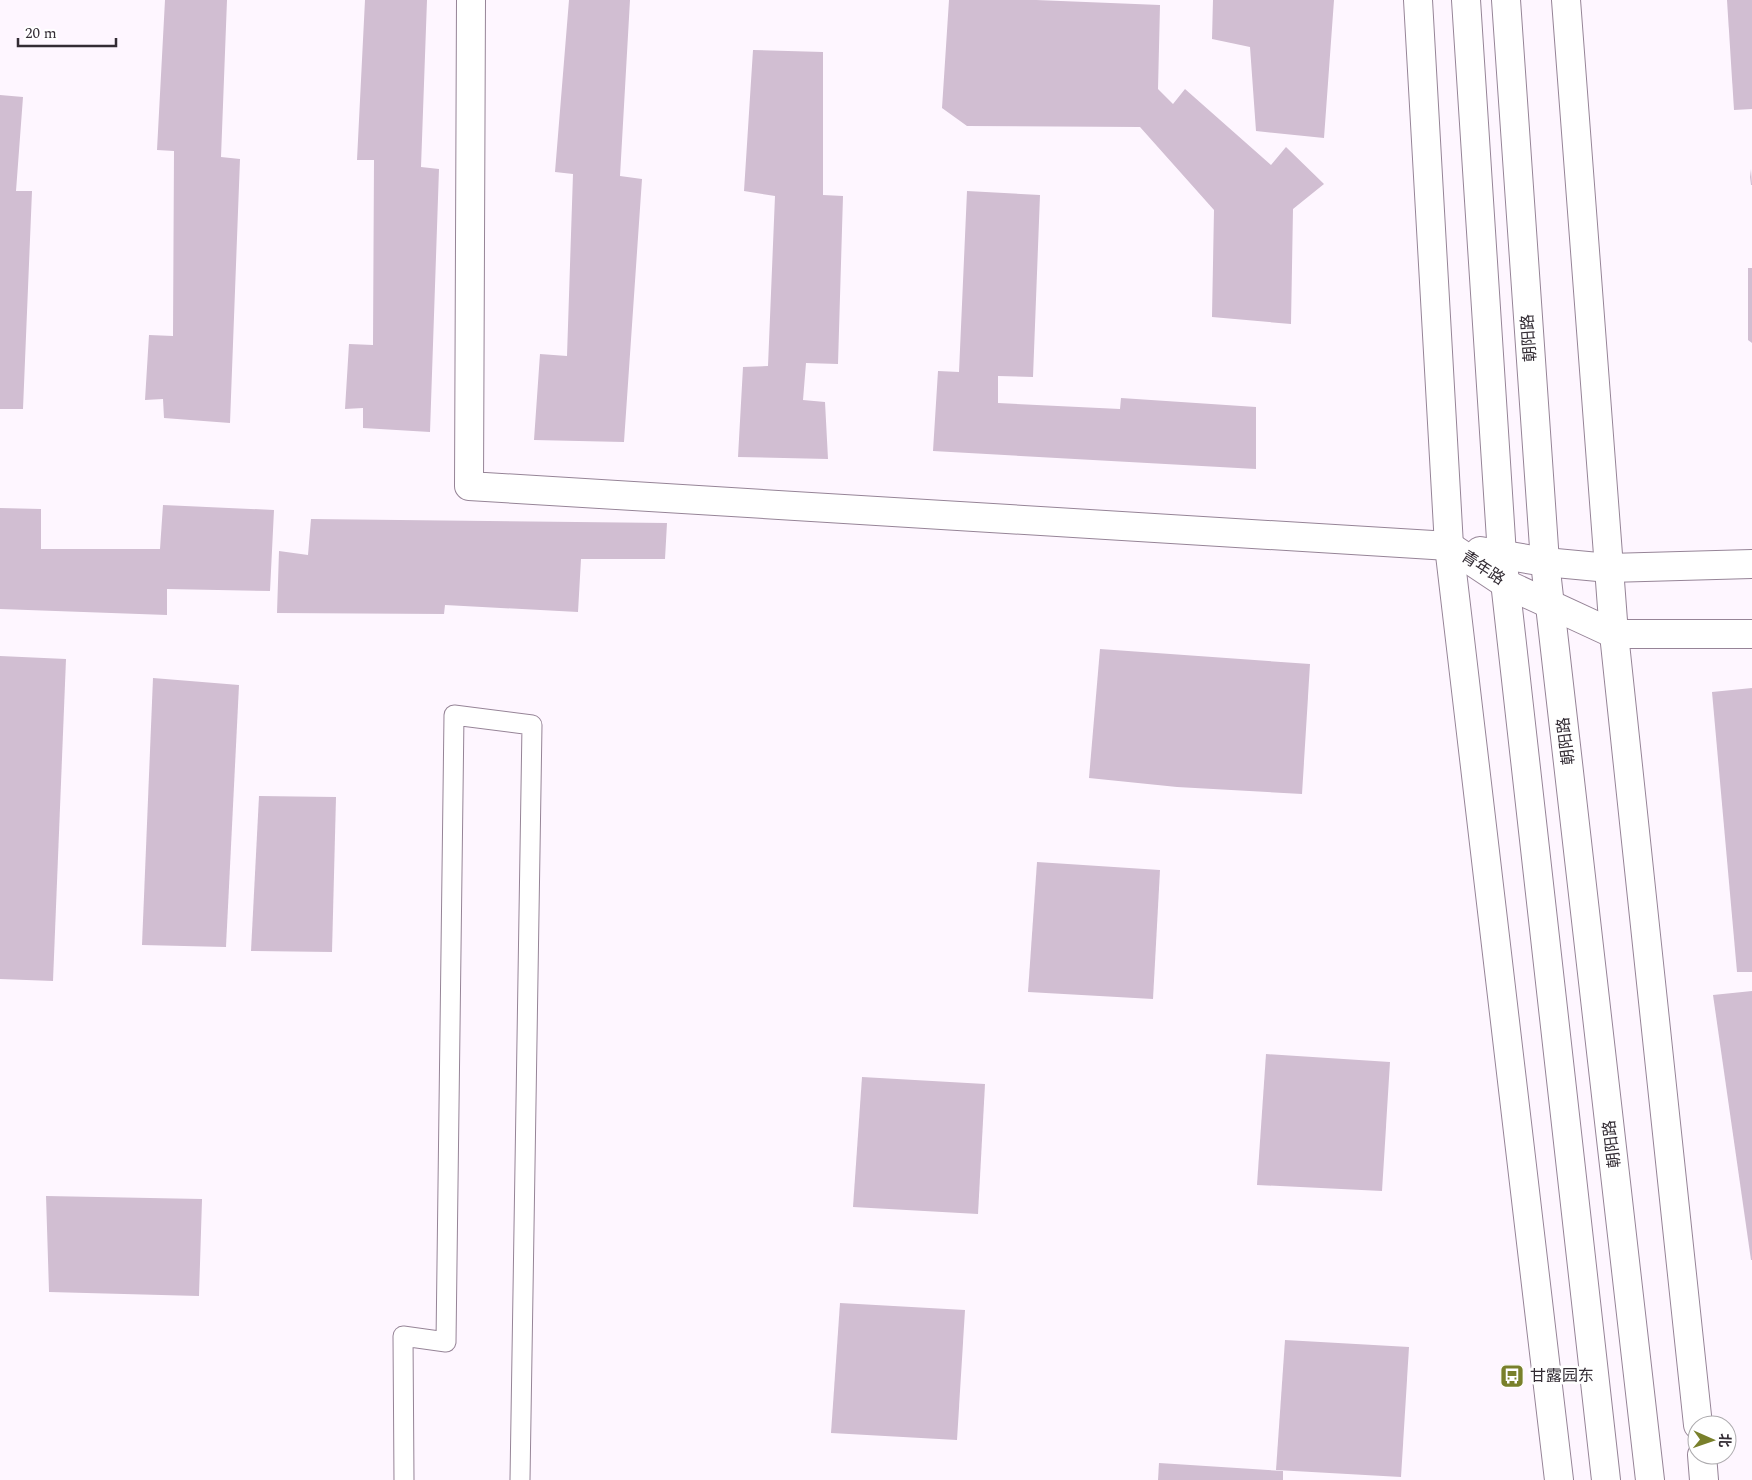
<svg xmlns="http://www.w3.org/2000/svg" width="1752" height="1480" viewBox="0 0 1752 1480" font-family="Spectral,'Noto Sans SC',serif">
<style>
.building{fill:#d1bed2}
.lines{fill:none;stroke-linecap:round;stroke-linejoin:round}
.service-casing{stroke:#968497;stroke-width:21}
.minor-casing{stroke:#968497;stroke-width:30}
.tertiary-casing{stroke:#968497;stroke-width:30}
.secondary-casing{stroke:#968497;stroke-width:30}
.trunk-casing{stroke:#968497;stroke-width:30}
.service{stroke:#fff;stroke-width:19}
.minor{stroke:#fff;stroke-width:28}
.tertiary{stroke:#fff;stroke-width:28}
.secondary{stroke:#fff;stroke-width:28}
.trunk{stroke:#fff;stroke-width:28}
.labels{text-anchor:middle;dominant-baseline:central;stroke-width:5;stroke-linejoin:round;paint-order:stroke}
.street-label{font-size:16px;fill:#332c34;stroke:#fff}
.poi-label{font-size:16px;fill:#332c34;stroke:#fff;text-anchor:start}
</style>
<rect width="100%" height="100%" fill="#fef6ff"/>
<g class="building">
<path d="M165,0H227L221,157L240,159L230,423L164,418L163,399L145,400L149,335L173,336L174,151L157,150Z"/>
<path d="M365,0H427L421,167L439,169L430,432L363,428V408L345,409L349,344L373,345L374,160H357Z"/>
<path d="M569,0H630L620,176L642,179L624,442L534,440L540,354L567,356L573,174L555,172Z"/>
<path d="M949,0H1036L1160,5L1158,89L1173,104L1185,89L1271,165L1286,147L1324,184L1293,209L1291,324L1212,317L1214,210L1140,127L967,126L942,108Z"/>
<path d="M1213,0H1334L1324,138L1256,131L1250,47L1212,39Z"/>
<path d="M1727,0H1752V109L1734,110Z"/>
<path d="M753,50L823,52V195L843,196L838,364L806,363L803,400L825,402L828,459L738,457L743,367L768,366L775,196L744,191Z"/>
<path d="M0,95L23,97L16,191H32L23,409H0Z"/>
<path d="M1751,169L1752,185H1751L1750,177Z"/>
<path d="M967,191L1040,195L1033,377L998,376V403L1120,409L1121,398L1256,407V469L933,451L938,371L959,372Z"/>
<path d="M1748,268H1752V343L1748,340Z"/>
<path d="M163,505L274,510L270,591L167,589V615L0,609V508L41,509V549H160Z"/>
<path d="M311,519L667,523L665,559H581L578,612L445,605L444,614L277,613L279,551L308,555Z"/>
<path d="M1100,649L1310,664L1302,794L1177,787L1089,778Z"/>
<path d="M0,656L66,659L53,981L0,979Z"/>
<path d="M153,678L239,685L226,947L142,945Z"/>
<path d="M1752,688V972H1737L1712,692Z"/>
<path d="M259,796L336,797L332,952L251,951Z"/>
<path d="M1037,862L1160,870L1153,999L1028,992Z"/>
<path d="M1752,991V1260H1751L1713,995Z"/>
<path d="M1266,1054L1390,1062L1382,1191L1257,1185Z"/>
<path d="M862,1077L985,1084L978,1214L853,1207Z"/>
<path d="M46,1196L202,1199L199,1296L49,1292Z"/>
<path d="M840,1303L965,1310L957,1440L831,1433Z"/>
<path d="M1285,1340L1409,1347L1401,1477L1276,1470Z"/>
<path d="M1159,1463L1283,1471V1480H1158Z"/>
</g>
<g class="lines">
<g class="service-casing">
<path id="service" d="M404,1480L403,1336L446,1342L454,715L532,725L520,1480"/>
</g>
<g class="minor-casing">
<path id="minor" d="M471,0L469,486L1449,546"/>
</g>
<g class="tertiary-casing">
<g id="tertiary">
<path d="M1418,0L1449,546L1559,1480"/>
<path d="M1566,0L1614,634L1698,1425"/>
<path d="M1702,1455L1704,1480"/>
</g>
</g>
<g class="secondary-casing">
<g id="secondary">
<path d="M1449,546L1506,584L1614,634H1752"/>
<path d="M1480,551L1545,562L1609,568L1752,564"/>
</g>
</g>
<g class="trunk-casing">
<g id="trunk">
<path d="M1466,0L1502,555L1606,1480"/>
<path d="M1506,0L1545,562L1650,1480"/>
</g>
</g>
<use href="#service" class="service"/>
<use href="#minor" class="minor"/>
<use href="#tertiary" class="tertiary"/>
<use href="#secondary" class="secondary"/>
<use href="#trunk" class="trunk"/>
</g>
<defs>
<g id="bus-square" transform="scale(1.25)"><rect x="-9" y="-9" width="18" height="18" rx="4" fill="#79802b" stroke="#fff"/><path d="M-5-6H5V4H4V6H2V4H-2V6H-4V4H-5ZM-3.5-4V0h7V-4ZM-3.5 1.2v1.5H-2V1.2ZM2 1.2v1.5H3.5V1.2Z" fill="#fff"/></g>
</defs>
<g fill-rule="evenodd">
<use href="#bus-square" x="1512" y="1376"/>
</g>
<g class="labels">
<g class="street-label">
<text transform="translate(1529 338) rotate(-94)">朝阳路</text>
<text transform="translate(1483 568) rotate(33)">青年路</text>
<text transform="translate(1566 741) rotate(-97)">朝阳路</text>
<text transform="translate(1612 1144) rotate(-97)">朝阳路</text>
</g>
<g class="poi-label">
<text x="1530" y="1376">甘露园东</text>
</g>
</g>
<g transform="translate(1712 1440) rotate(92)"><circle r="24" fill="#ffffff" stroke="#adabae"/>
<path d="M0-4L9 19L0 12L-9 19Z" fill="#79802b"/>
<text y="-8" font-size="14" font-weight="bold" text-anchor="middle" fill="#332c34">北</text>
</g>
<path d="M18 38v8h98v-8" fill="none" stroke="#332c34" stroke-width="2.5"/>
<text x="25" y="38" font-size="15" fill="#332c34" stroke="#ffffff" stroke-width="4" paint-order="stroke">20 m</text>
</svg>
